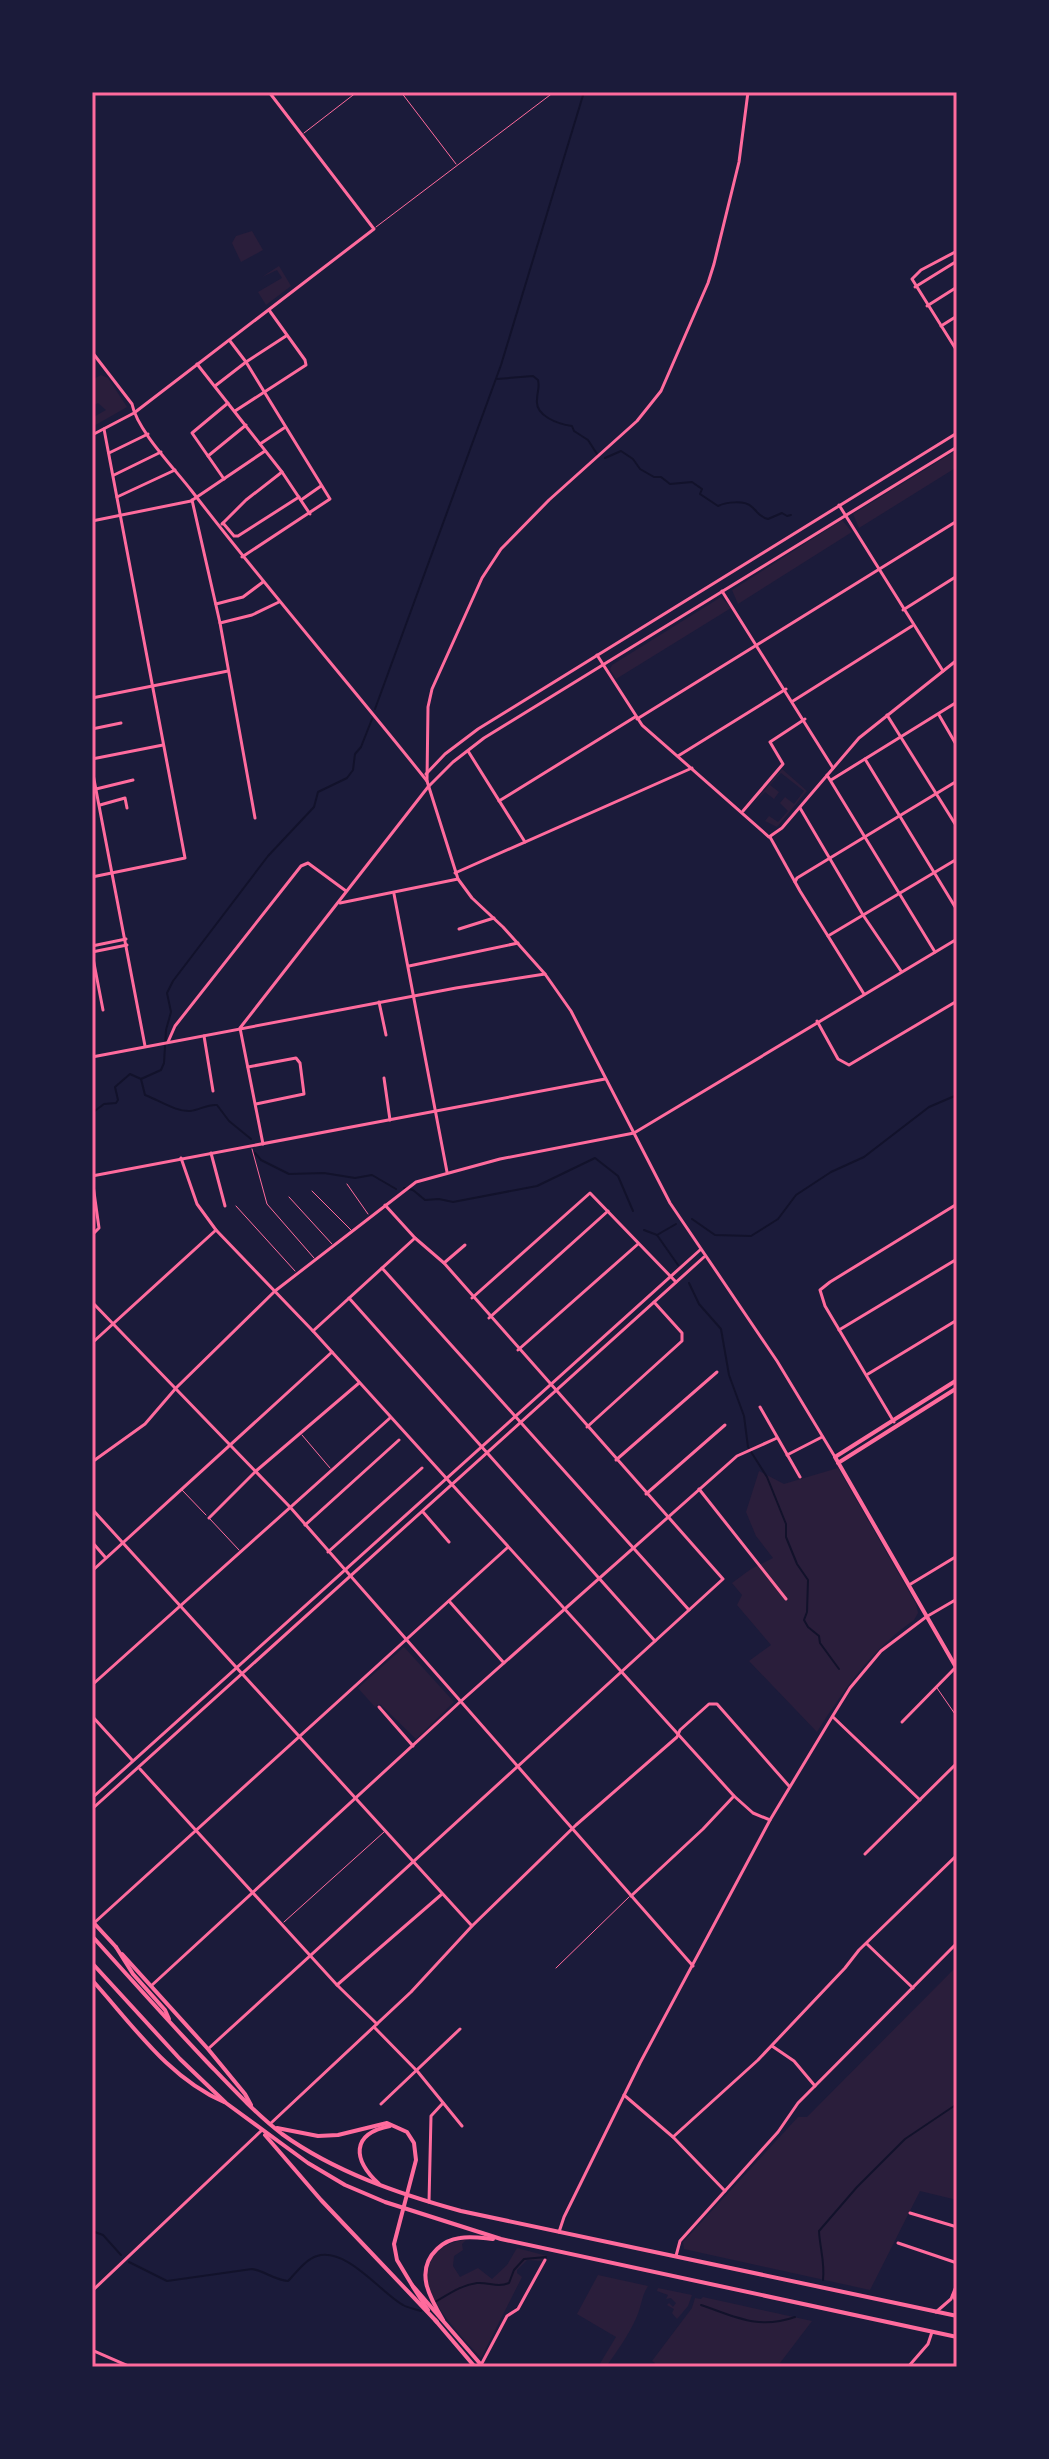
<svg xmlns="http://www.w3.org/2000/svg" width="1049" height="2459" viewBox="0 0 1049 2459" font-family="Mulish,sans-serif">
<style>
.green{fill:#2a1e3b}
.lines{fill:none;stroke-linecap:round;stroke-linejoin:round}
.stream{stroke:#12122b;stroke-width:2}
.service{stroke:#ff6b9d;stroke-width:1}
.minor{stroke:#ff6b9d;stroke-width:3}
.tertiary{stroke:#ff6b9d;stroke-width:3}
.secondary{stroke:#ff6b9d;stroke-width:4}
.primary{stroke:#ff6b9d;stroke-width:4}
.trunk{stroke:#ff6b9d;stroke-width:4}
.neatline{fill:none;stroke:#ff6b9d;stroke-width:3}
</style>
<rect width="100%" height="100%" fill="#1b1b3a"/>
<g class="green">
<path d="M252,231L263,250L241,262L232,243L236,236Z"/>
<path d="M279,266L291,286L266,305L258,292L282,278L277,270L262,277Z"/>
<path d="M101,375L108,378L127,407L92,427V418L106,410L98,403L92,406V380Z"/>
<path d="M957,450V467L859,528L853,514Z"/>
<path d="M842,520L852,532L738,604L732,590Z"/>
<path d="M721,597L731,608L616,679L610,669L612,665Z"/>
<path d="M782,769L807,791L777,827L765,821L769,816L778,822L788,811L780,803L785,797L794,804L804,791L781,773L770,785L779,792L774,799L765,792L754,803Z"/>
<path d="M838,1468L916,1604L918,1613L914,1620C871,1650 845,1688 817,1732L749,1661L771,1645L737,1605L742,1595L732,1583L751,1569L773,1558L756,1536L746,1512L759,1471L784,1484Z"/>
<path d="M404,1647L454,1702L416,1739L380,1704L375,1707L358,1688Z"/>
<path d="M957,1966V2200L920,2191L870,2290L684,2249L683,2242L798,2117H807Z"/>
<path d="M466,2240L462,2244L463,2250L454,2256L453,2266L460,2277L478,2268L492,2279L507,2265L517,2248L547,2256L542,2261L527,2260L517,2270V2273L522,2277L481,2358C461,2335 410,2288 433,2256C441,2246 454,2241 466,2240Z"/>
<path d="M598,2275L648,2286C641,2297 642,2305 637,2316C629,2335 617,2351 606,2367H598L616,2337L577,2314Z"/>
<path d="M658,2288L692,2295L688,2306L677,2319L672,2313L674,2309L667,2305L669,2303L673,2307L676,2303L671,2298L666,2299L668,2295L657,2291Z"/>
<path d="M703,2297L812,2321L777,2367H653L655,2363L652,2361L692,2308L695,2298L701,2299Z"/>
</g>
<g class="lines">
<g class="stream">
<path d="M497,379L533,376L538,380C540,388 537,391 537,400C535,416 558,424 572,426L574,431L588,440L597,454"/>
<path d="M605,458L621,451L633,459L640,469L654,477H661L670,484L692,482L702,489L700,494L718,506C726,502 745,500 752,507C759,513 758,516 768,519L782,513L787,516L791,515"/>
<path d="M375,709L501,365L584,92"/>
<path d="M141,1079L161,1070L164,1063L166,1030L171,1012L167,993L173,981L268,856L314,807L318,792L347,778L353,770L355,754L361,747L372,719"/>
<path d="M92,1113L104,1104L116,1103L118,1100L115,1087L130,1074L141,1079L145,1095C159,1100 176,1112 190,1111C200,1110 207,1104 217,1105L229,1121L251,1139"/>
<path d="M255,1153L261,1160L289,1174L324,1173L355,1178L372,1175L396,1189"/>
<path d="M404,1188L413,1190L425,1200L439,1199L453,1202L537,1186L595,1158L618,1176L633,1211"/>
<path d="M692,1219L715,1235L751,1236L778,1219L796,1195L831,1172L864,1157L929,1107L957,1095"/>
<path d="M644,1230L657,1235L676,1224"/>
<path d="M657,1235L678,1265"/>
<path d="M689,1283L699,1304L721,1329L729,1375L744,1416L748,1447L767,1477L786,1524V1537L797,1564L808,1580L807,1612L804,1620L808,1627L819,1636L820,1643L839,1669"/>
<path d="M92,2231L103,2235L121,2255"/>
<path d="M129,2262L167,2281L252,2269C265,2271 274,2280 288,2281C296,2273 306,2259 317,2256C347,2247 381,2293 403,2305C408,2308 416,2309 421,2311"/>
<path d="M823,2280C825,2262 820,2249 819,2231L857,2187L905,2139L957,2104"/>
<path d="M435,2302C449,2294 461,2285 477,2283C489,2282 497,2288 509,2283L514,2270L524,2259L546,2257"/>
<path d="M701,2305C736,2317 758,2330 795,2317"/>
</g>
<g class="service">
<path d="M401,92L456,164"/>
<path d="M304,133L357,92"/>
<path d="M376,227L554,92"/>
<path d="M252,1149L267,1204L314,1258"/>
<path d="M347,1184L368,1214"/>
<path d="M312,1191L351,1230"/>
<path d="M289,1197L332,1244"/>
<path d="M236,1206L295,1271"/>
<path d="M302,1435L330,1468"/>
<path d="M182,1490L206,1515"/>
<path d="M210,1519L239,1550"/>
<path d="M937,1688L957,1717"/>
<path d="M284,1922L384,1832"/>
<path d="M556,1968L629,1897"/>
</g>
<g class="minor">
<path d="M957,251L921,270L912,279L957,351"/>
<path d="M915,287L957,261"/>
<path d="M927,306L957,287"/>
<path d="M941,326L957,316"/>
<path d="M230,341L246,362L330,499L242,557"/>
<path d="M92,352L132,404C137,430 174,468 191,490C267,589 349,683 427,781"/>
<path d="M197,364L282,472L310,514"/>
<path d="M215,386L246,362L286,336"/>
<path d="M235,411L306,365L305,360L269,310"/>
<path d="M92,435L134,413L374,229L269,92"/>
<path d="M260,444L284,428"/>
<path d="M109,453L148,434"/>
<path d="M208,456L246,425"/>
<path d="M114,475L161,452"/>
<path d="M224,479L192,433L228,403"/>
<path d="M117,497L175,470"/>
<path d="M192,500L220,623L255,818"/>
<path d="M301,500L321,486"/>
<path d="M839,505L943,671"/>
<path d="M92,521L191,501L265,451"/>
<path d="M223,523L234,536H238L299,497"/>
<path d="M222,524L246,500L282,472"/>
<path d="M722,591L833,768"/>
<path d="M216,604L243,597L263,582"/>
<path d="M903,610L957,576"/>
<path d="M220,623L252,615L279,602"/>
<path d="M597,655L642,725L769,837L782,828L859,738L957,660"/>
<path d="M92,698L228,671"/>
<path d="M793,701L912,626"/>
<path d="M887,715L957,827"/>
<path d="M939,715L957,746"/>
<path d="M637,719L957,521"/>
<path d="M92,729L121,723"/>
<path d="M468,751L525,842"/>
<path d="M678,756L786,689"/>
<path d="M92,759L163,745"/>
<path d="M865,759L957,910"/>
<path d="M92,769L145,1046"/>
<path d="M426,774L445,754L478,729L957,433"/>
<path d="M827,775L935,952"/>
<path d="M831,780L957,702"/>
<path d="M96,789L133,780"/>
<path d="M499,801L635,717"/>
<path d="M100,805L125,798L127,808"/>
<path d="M800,808L863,915L901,971"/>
<path d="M743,811L783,764L770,742L805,719"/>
<path d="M770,837L795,882"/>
<path d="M455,873L692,768"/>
<path d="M92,877L185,858L104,429"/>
<path d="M394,894L447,1172"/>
<path d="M340,903L458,879"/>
<path d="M459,929L494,918"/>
<path d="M828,936L957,859"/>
<path d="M92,946L126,939"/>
<path d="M92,952L127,945"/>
<path d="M92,953L103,1010"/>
<path d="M409,966L518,943"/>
<path d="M545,974L503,927L472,898L458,879L427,781L428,707L432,689L482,578L501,549L549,500L637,421L661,391L708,283L714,264L739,162L748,92"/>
<path d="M864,994L800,891L795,882L797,878L957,781"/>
<path d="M379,1002L386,1035"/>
<path d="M817,1021L838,1059L849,1065L957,1001"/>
<path d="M204,1036L213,1091"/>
<path d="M168,1042L175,1026L301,866L308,863L346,891"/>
<path d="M248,1067L296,1058L300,1063L304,1094L256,1104"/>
<path d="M384,1078L390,1120"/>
<path d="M263,1144L240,1028L428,787L453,762L484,738L957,447"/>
<path d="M211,1153L225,1206"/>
<path d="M181,1158L197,1204L216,1230L313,1331L734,1796L753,1813L770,1820"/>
<path d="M92,1176L605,1079"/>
<path d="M92,1178L99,1228L92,1235"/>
<path d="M444,1263L465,1245"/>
<path d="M382,1268L689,1610"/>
<path d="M349,1298L655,1641"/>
<path d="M472,1298L590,1193L676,1282"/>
<path d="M92,1302L290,1507L693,1966"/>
<path d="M489,1318L608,1211"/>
<path d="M839,1330L957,1259"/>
<path d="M313,1331L415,1238"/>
<path d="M92,1343L216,1230"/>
<path d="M518,1350L638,1244"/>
<path d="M868,1374L957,1320"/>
<path d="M760,1407L800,1477"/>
<path d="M894,1422L825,1306L820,1290L830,1282L957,1204"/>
<path d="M587,1427L682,1341V1333L654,1302"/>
<path d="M787,1455L822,1437"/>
<path d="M616,1460L717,1372"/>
<path d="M92,1462L145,1424L176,1388L275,1291L416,1182L500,1159L634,1133L957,939"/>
<path d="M699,1489L786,1599"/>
<path d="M646,1494L725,1425"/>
<path d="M92,1509L472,1926"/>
<path d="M423,1512L449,1542"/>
<path d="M209,1518L256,1471L359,1383"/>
<path d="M305,1525L399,1440"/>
<path d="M92,1542L105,1557"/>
<path d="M328,1552L422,1468"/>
<path d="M92,1571L332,1352"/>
<path d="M909,1585L957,1556"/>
<path d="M449,1601L504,1663"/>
<path d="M92,1685L390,1418"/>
<path d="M379,1707L413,1746"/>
<path d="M92,1716L132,1760"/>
<path d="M833,1717L920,1800"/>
<path d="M902,1722L956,1667"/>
<path d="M140,1769L337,1985L377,2024"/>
<path d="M92,1798L700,1250"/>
<path d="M92,1809L704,1257"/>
<path d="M865,1854L957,1763"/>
<path d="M631,1896L703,1829L734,1796"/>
<path d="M94,1923L507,1548"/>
<path d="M867,1944L913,1988"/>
<path d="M337,1985L442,1894"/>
<path d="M151,1986L460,1702L737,1456L777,1438"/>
<path d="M374,2027L418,2072L462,2126"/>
<path d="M772,2046L794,2061L815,2086"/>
<path d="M208,2049L723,1579L444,1263L415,1238L385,1205"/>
<path d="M624,2095L673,2137L725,2191"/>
<path d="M381,2104L460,2029"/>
<path d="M270,2124L411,1992L472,1926L576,1825L677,1737L680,1730L709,1704H717L789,1786"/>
<path d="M673,2137L758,2060L845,1968L859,1950L957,1855"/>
<path d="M429,2202L431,2116L443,2103"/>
<path d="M910,2213L957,2227"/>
<path d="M559,2232L564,2217L640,2063L770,1820L832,1717L850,1688L881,1651L926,1617L957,1599"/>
<path d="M898,2243L957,2263"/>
<path d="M676,2256L680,2241L778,2132L798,2103L957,1943"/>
<path d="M92,2291L261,2131"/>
<path d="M953,2295L957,2303"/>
<path d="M936,2312L951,2299L957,2284"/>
<path d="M481,2365L507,2316L518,2309L545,2260"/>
<path d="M908,2367L928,2344L932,2332"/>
</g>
<g class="tertiary">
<path d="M92,1057L456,988L545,974L571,1011L670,1203L777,1361L835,1457"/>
<path d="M92,2350L131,2367"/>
</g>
<g class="secondary">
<path d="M957,1380L835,1457L957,1669"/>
<path d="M838,1463L957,1388"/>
<path d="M92,1921L116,1947"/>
<path d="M122,1954L208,2049L245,2094L251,2105"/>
<path d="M92,1980C132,2024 168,2078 224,2102"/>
</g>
<g class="primary">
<path d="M412,2285L483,2367"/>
<path d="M413,2287L428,2310"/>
<path d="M435,2320L475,2367"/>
</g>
<g class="trunk">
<path d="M92,1936C130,1978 168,2021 207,2062C231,2087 255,2113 282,2134C335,2172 399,2194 461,2211L957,2316"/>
<path d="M116,1947L133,1974L165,2010L169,2019"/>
<path d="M92,1963L180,2059L226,2103L308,2163L345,2185L385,2202L501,2239L957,2337"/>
<path d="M277,2128L318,2136L338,2135L387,2123L407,2132L414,2143L416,2160L394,2244L397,2260L412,2285"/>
<path d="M265,2135L321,2200L437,2322"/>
<path d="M379,2184C353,2160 350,2134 390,2126"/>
<path d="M443,2320C430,2298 414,2271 437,2249C443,2243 452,2239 460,2238C471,2236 482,2238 493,2239"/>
</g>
</g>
<rect width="1049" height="2459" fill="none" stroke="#1b1b3a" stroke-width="188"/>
<rect x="94" y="94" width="861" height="2271" class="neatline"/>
</svg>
